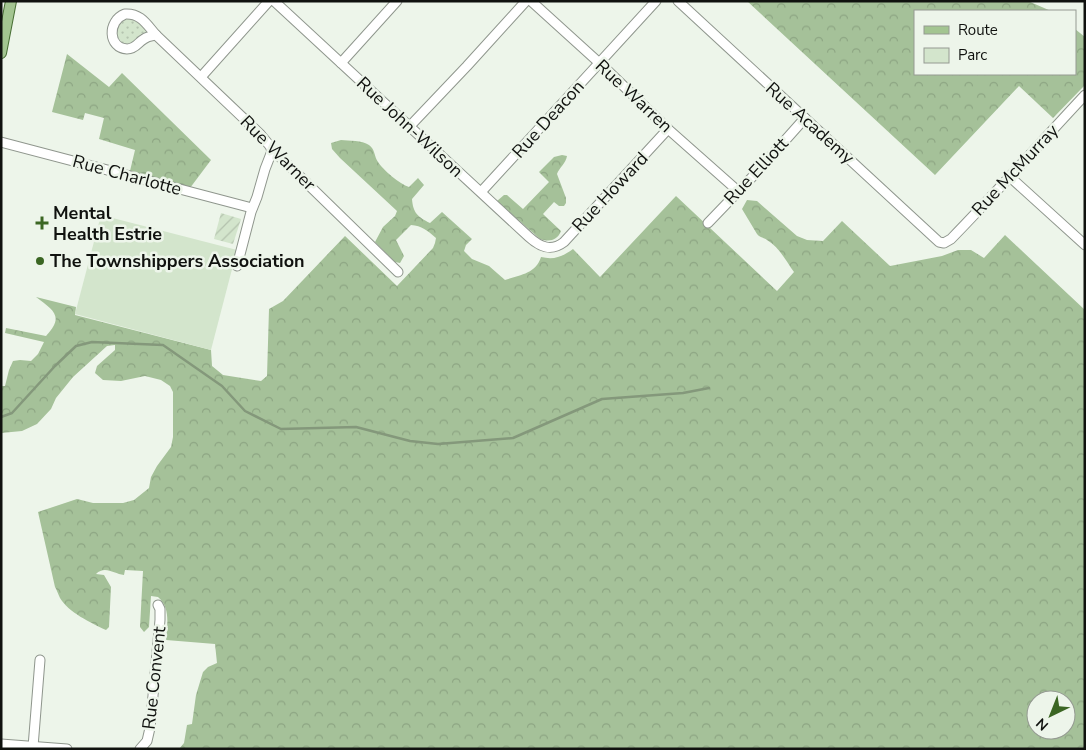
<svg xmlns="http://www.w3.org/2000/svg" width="1086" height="750" viewBox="0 0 1086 750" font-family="'Nunito Sans',sans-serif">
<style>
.grass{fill:url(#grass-dots)}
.forest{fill:url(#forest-crowns);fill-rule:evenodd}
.park{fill:#d3e5cc}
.garden{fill:url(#garden-furrows)}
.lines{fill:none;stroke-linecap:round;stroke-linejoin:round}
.stream{stroke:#84987b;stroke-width:2.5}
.minor-casing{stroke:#8f968d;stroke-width:11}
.major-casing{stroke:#476e34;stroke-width:12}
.minor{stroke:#fff;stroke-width:9}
.major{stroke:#a3c591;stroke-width:10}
.poi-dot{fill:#3b6623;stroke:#edf5ea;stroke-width:2}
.labels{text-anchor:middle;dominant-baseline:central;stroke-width:5;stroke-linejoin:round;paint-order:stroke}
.street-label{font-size:18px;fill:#10120f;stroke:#edf5ea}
.poi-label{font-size:18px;font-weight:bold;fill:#10120f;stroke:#edf5ea;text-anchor:start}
</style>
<defs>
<pattern id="grass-dots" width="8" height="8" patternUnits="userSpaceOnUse" patternTransform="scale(1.25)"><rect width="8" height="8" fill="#d3e5cc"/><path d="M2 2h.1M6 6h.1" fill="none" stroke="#b4c3ae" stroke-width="1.8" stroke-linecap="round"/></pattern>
<pattern id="forest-crowns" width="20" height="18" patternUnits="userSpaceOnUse" patternTransform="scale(1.25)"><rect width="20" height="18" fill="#a5c199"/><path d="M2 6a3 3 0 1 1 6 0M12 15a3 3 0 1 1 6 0" fill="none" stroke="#8da583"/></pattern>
<pattern id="garden-furrows" width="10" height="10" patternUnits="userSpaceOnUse" patternTransform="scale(1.25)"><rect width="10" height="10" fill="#d3e5cc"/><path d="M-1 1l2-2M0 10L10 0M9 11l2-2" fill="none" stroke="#b4c3ae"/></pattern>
</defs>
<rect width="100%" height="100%" fill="#edf5ea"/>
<path class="grass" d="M130,18C137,19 144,26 147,33L134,44L125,45C117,40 112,27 122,21C123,20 128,19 130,18Z"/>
<g class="forest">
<path d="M747,1H1028L1051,11H915V74H1075V29L1085,37V85L1053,118L1019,86L935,175Z"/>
<path d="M67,54L109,87L122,73L211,160L190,188L130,171L135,150L99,139L104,118L85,113L83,120L52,112Z"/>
<path d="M341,140C349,141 362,140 369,145C375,149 374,156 378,162C383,170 400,184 409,187L418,178L424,185L412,199C413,213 418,217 430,223L442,212L472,239L466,245L464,251L472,259L489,266L505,280C519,275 536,274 541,257C554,260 562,257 573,249L600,277L676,196L777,291L794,272C786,261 779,247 767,240C763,237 760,238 757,234L742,209L747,200L757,201L797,236L807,240L823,241L842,221L890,266L942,256L958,250H971L984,258L1005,235L1085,310V749H179L184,743L187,725L192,724L196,695L203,672L208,667L217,663L215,644L166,640C167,625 171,608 158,597L151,596L149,627L144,632L140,627L143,571L125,570L124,575C114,574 105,565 96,574L104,575L111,587L109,627L106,630C91,623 68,612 60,598C58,594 57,590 55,587L38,512L77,499L93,503H123L134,500L149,488L151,477L157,466L171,447L173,437V392L170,386L161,380L145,376L121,381L103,380L95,373L97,366L115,350V345L107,346L73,377L56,398L51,409L37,424L22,431L1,433V386H5L9,370L13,361L20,360L31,361L38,354L44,342L5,333L6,328L46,336C65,316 53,310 36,297L76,307L75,315L211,350L212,366L223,375L261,381L267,376L269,309L283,301L345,236L397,286L433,248L435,243L436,238C427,230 422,226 411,225L396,240L404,256L400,263L395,262L375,242L383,227L395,216L397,211L340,158L332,149L331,143ZM1036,700H1066V730H1036Z"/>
<path d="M562,155L567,156C566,163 559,168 557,174L566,198V203L564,206H559L554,202L543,214L561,231C557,241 549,242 540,239L497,201L504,195H507L523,209L549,182L539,172L554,157Z"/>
</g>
<path class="park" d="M101,215L237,250L211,350L75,314Z"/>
<path class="garden" d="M221,213L241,219L233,244L214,239Z"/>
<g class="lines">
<path class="stream" d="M1,417L12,413L55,366L76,346L92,342L163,345L222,386L245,411L281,429L356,427L410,441L438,444L513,438L602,399L683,393L709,388"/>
<g class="minor-casing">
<g id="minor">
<path d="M274,1L529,237C540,247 551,252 564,242L668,129"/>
<path d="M531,1L606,69L668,129L738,191"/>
<path d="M678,1L939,242L944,243L951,239C997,192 1040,143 1085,95"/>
<path d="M125,14C141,13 147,25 156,35C152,36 148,36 144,39C138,42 136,49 127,49C108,48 107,21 125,14Z"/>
<path d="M156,35L260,134L270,146L272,151L281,158L398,272"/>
<path d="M341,63L397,1"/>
<path d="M201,77L269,1"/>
<path d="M410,126L467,66L526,1"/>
<path d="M1,142L252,208"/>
<path d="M1010,177L1085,245"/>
<path d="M481,192L656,1"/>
<path d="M708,223L757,172L805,118"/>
<path d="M237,266L251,212L257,197L265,169L272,151"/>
<path d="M1,744L67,749"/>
<path d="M33,747L40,660"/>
<path d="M140,749L147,741L150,728L160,620V609L158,605"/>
</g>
</g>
<g class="major-casing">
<path id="major" d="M1,53L11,1"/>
</g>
<use href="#minor" class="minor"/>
<use href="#major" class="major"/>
</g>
<g class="poi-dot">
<path d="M39.5 215.5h5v5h5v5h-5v5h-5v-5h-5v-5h5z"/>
<circle cx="40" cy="261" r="5"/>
</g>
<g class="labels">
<g class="street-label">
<text transform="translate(634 96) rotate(43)">Rue Warren</text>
<text transform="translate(548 119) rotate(-48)">Rue Deacon</text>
<text transform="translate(810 123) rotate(42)">Rue Academy</text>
<text transform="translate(410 127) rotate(43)">Rue John-Wilson</text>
<text transform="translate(278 153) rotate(45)">Rue Warner</text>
<text transform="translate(1015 170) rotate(-47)">Rue McMurray</text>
<text transform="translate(756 171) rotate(-47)">Rue Elliott</text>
<text transform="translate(127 175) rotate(15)">Rue Charlotte</text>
<text transform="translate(610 192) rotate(-47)">Rue Howard</text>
<text transform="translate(154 678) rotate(-84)">Rue Convent</text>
</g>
<g class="poi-label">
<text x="53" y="213">Mental<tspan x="53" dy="21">Health Estrie</tspan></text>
<text x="50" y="261">The Townshippers Association</text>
</g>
</g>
<rect width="1086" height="750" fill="none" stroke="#10120f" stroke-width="5"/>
<rect x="914" y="10" width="162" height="65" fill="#edf5ea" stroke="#959a92"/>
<rect x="924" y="26" width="25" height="8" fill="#a3c591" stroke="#959a92"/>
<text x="958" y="35" font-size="15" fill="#10120f">Route</text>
<rect x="924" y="48" width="25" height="15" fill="#d3e5cc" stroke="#959a92"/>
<text x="958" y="60" font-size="15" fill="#10120f">Parc</text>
<g transform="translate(1051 715) rotate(223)"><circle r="24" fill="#edf5ea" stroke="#959a92"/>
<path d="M0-4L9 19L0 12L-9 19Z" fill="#3b6623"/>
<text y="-8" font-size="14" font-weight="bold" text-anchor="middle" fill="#10120f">N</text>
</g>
</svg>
